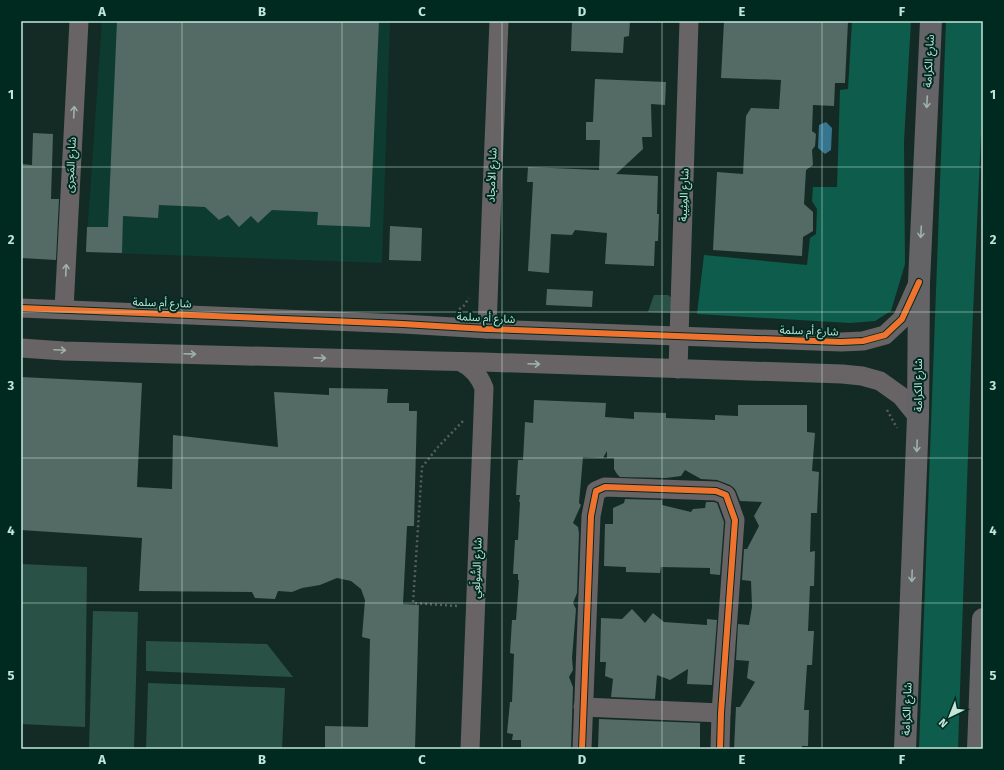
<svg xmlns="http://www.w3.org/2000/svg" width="1004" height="770" viewBox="0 0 1004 770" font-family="'Fira Sans','Noto Sans Arabic',sans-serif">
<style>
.built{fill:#0e3b2f}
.green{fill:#2a5146}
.forest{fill:#0e5c4b}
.water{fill:#377490}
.building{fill:#536b64}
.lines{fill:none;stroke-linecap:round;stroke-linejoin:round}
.path{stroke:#585e5c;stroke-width:2.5;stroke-dasharray:2 3;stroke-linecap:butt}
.minor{stroke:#686466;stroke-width:19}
.major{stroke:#646365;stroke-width:22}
.cycleway-casing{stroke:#002a20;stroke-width:8}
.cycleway{stroke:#ef722f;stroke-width:6}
.oneway{stroke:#9cb2ab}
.oneway2{stroke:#9eb2ab}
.grid{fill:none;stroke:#c2e6d9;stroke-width:1;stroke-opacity:0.55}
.labels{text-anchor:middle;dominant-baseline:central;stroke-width:4;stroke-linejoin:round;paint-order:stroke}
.street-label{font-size:11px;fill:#c2e6d9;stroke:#002a20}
.neatline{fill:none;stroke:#c2e6d9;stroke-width:1.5}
.grid-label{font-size:13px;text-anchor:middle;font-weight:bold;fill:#c2e6d9}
</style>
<rect width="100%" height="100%" fill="#142b25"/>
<path class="built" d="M102,21H390L382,263L86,252Z"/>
<g class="green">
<path d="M654,295H668L673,299L670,313L648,312Z"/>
<path d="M21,564L87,567L85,727L21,724Z"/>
<path d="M93,611L138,612L134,749H89Z"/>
<path d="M146,641L267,644L293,677L146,671Z"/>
<path d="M148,683L285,688L282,749H146Z"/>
</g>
<g class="forest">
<path d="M852,21H911L904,141L905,264L891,311L875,321L850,323L697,314L704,255L807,265L810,238L816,234L817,209L812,201L813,187H837L840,90L848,89Z"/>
<path d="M946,21H983V88L972,337L958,749H919Z"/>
</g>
<path class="water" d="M826,122L832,128L831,150L825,154L818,148L819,125Z"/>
<g class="building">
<path d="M117,21H379L370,227L317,225L318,212L272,210L258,223L251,216L239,227L228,215L219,220L205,207L159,205L158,218L123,216L122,253L86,252L87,227H108Z"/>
<path d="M572,21H630L629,36L624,37L623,53L571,51Z"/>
<path d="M724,21H848L845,83H835L834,106L813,105L812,131L816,134L815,146L812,150L813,165L806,170L804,204L813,212V231L803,237L802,256L713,250L717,172L743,174L746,116L751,108L779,109L781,80L721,78Z"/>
<path d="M595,79L666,82L665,105L651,104L652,137H642L643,149L616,174L658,176L657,214H659L658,241H655L654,266L605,264L607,233L575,230L572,235L551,234L549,273L528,271L533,182H527L528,167L599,170L600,140H586V122H593Z"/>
<path d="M33,133L53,134L51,199H59L56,260L21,258V164L32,165Z"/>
<path d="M390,226L422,228L421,261L389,260Z"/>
<path d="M547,289L593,291L592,307L546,305Z"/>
<path d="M21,377L142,383L137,487L172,489L173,435L278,447L274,392L329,395V388L388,389L387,403H409V411H417L414,526H407L403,604L419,605L415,749H325V726L368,727L370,639L362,637L365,600L361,589L351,581L337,578L320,585L302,588L292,592L278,591L275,599L255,598L252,592L139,591L142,538L21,530Z"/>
<path d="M534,400L606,403L605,417L634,419V412L666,413V418L715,420V415L738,416V405H807V432L815,433L812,471L819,472L817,513H811L810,552L815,551L814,586H810L808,631H814L812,665H807L804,710H809L808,746H802V749H734L736,707H740L755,682L747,678L749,661L736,660L738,624L749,625L752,607L751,581L742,580L744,549H747L759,526L754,516L762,502L740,501L736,491L734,488L730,485L717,480L701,479L685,470L681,476L666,478L620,477L617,474L614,469V458H607V451L603,458L583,457L579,503L581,505L573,523L578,527L579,533L577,593L573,603L576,609L572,658L573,670L569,677L573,687L571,749H521V740H512L513,734L507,733L510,702H512L514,654L510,653L512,620H516L519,580H518V574H513L515,540H518L520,502H519L520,495H516L518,460H523L525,422L533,423Z"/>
<path d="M625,499L662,500V505L691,512L693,509L705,508L706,502H714L717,503L724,522L720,575L710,574V568L661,567L660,573L626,572V567L604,566L605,524H613V508L624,503Z"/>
<path d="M632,609L645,623L653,613L664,622L707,625V619L717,620L712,685L687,684L688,669L670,680L657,675L655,699L611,697L613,679L605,676L606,662H600L601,618L622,619Z"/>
<path d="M599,719L700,723V749H598Z"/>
</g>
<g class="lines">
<g class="path">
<path d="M459,309L463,307L469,298"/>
<path d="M887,410L897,428"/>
<path d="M457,606L413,603L422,467L438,447L464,420"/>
</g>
<g class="minor">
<path d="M21,308L403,324L487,329L841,342L863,341L885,335L902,319L918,283"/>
<path d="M64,309L79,21"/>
<path d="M487,329L492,192L499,21"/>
<path d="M21,348L64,351L437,361L483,362L842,374L862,376L880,381L901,396L918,417"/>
<path d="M461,362C472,367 479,375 484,388L470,749"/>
<path d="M678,369L689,21"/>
<path d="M583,707L721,713"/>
<path d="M582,749L591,516L596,491L605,487L716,491L726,495L735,520L721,713L720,749"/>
</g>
<g class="major">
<path d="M905,749L918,417L919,282L931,21"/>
<path d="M978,749L983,619"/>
</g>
<g class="cycleway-casing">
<g id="cycleway">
<path d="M21,308L403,324L487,329L841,342L863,341L885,335L902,319L919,282"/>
<path d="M582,749L591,516L596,491L605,487L716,491L726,495L735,520L721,713L720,749"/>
</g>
</g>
<use href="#cycleway" class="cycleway"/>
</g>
<defs><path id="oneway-shaft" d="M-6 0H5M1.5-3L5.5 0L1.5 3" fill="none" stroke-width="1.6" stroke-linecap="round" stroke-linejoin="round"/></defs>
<g class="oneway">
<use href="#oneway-shaft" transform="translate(927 102) rotate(93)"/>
<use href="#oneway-shaft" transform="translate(921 232) rotate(93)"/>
<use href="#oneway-shaft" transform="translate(917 446) rotate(92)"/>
<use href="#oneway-shaft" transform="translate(912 576) rotate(92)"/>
</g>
<g class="oneway2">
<use href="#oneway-shaft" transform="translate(74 112) rotate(-87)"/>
<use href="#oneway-shaft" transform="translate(66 270) rotate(-87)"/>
<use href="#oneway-shaft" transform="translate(60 350) rotate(3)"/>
<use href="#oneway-shaft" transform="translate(190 354) rotate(2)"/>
<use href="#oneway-shaft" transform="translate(320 358) rotate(2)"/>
<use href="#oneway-shaft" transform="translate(534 364) rotate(2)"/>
</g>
<path class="grid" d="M182,21V749M342,21V749M502,21V749M662,21V749M822,21V749M21,167H983M21,312H983M21,458H983M21,603H983"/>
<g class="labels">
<g class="street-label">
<text transform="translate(929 61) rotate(-87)">شارع الكرامة</text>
<text transform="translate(71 165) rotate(-87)">شارع المَجرى</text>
<text transform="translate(492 175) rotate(-88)">شارع الأمجاد</text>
<text transform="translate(684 195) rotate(-88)">شارع المِثِيبة</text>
<text transform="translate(162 303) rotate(2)">شارع أم سلمة</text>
<text transform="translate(486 318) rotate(3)">شارع أم سلمة</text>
<text transform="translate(809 331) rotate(2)">شارع أم سلمة</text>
<text transform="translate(918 385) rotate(-90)">شارع الكرامة</text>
<text transform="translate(477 568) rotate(-88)">شارع السُّولَعِي</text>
<text transform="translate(907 709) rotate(-88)">شارع الكرامة</text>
</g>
</g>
<rect width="1004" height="770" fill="none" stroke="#002a20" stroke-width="44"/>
<g transform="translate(950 716) rotate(223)" stroke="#002a20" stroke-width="3" paint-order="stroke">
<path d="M0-3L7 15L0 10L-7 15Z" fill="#c2e6d9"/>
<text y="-6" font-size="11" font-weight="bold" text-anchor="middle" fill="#c2e6d9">N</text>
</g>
<rect x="22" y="22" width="960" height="726" class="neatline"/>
<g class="grid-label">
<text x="102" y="16">A</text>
<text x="262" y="16">B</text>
<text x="422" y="16">C</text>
<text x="582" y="16">D</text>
<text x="742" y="16">E</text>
<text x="902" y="16">F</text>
<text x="11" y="99">1</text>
<text x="993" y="99">1</text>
<text x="11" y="244">2</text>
<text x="993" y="244">2</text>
<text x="11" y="390">3</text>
<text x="993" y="390">3</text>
<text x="11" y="535">4</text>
<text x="993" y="535">4</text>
<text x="11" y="680">5</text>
<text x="993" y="680">5</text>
<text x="102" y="764">A</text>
<text x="262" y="764">B</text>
<text x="422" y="764">C</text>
<text x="582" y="764">D</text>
<text x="742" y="764">E</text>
<text x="902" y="764">F</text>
</g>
</svg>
